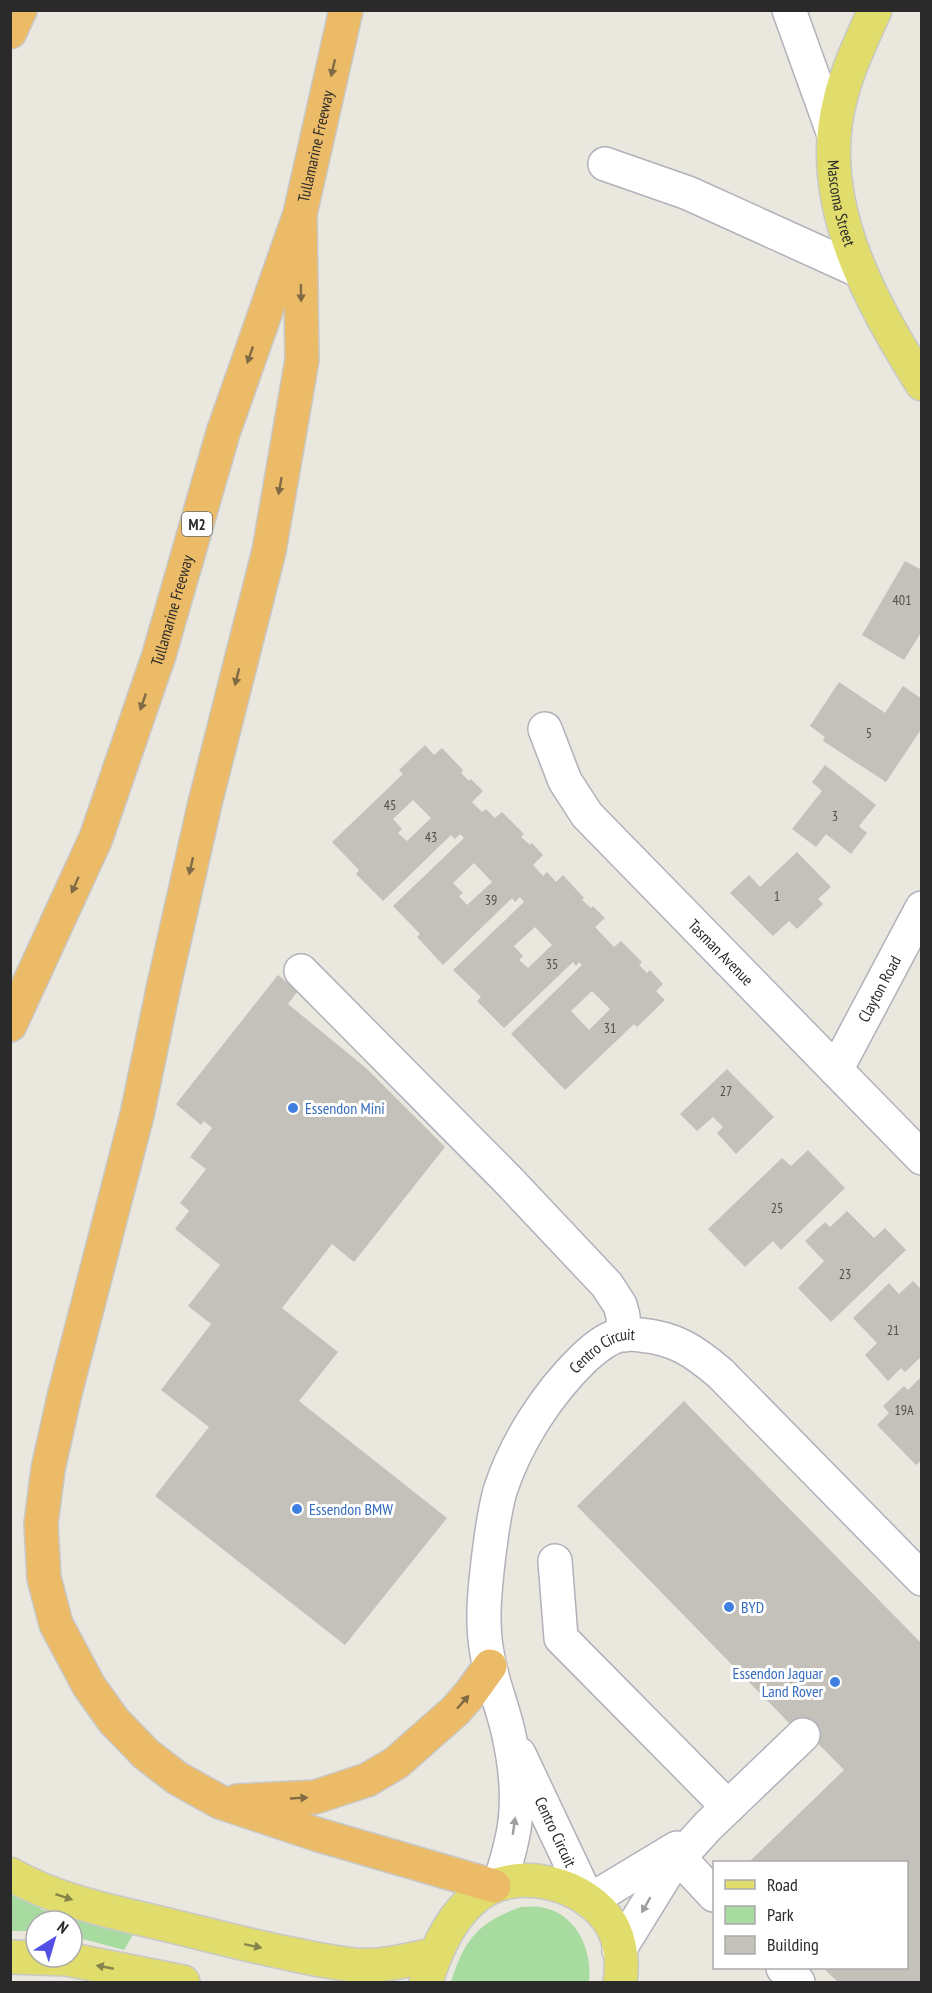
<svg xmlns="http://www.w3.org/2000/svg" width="932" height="1993" viewBox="0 0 932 1993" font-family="'PT Sans Narrow',sans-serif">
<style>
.green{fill:#a8dba0}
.building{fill:#c3c1b9;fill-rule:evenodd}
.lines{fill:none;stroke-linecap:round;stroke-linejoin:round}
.minor-casing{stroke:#b1b1bc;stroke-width:36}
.major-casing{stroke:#c8c8c8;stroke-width:36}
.highway-casing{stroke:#c8c8c8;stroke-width:36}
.minor{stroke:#fff;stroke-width:33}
.major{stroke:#e0dd6c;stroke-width:33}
.highway{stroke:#ecbb67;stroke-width:33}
.oneway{fill:#816b45}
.oneway2{fill:#9f9f9f}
.oneway3{fill:#85844b}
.shop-dot{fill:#3f7fe0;stroke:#fff;stroke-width:2}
.labels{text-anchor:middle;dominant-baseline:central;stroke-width:6;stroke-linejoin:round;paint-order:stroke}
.number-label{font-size:14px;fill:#50504e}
.shield{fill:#fff;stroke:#6a6a6a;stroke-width:1.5}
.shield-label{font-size:15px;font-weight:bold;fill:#2a2a2a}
.street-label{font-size:16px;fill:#2a2a2a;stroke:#fff}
.shop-label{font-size:16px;fill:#366cbe;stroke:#fff;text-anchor:start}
</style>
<rect width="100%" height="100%" fill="#eae7de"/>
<g class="green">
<path d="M11,1891L43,1910L134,1933L124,1950L72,1936V1921H36V1931H11Z"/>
<path d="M521,1907C527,1907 534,1906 540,1907C576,1912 593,1950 589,1982H451C464,1940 478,1922 521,1907Z"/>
</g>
<g class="building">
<path d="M905,561L922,570V631L904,660L862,635Z"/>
<path d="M839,682L885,713L903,686L922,699V728L886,782L823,741L825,737L810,726Z"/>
<path d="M425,745L434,755L442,748L463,770L461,773L469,781L471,779L483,791L472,802L482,812L486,809L495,818L502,812L524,834L521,837L530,845L532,843L543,855L533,865L543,876L547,872L556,882L563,875L584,898L582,900L591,908L593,906L605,918L595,927L614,947L621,941L642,962L639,965L647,973L650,970L663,984L656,991L665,1000L637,1027L634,1024L565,1090L511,1034L582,965L579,962L576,966L573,962L504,1028L477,1001L481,997L453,970L524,902L520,897L515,902L512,898L443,965L417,937L420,934L393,906L464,838L460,834L455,839L451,835L383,901L356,874L359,870L332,842L403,774L399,770ZM413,800L431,818L407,841L398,833L402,829L393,819ZM474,863L492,882L467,905L459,896L463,893L453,883ZM535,927L552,945L528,968L519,960L523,956L514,946ZM592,991L610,1009L589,1030L571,1011Z"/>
<path d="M825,765L876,805L859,826L867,833L851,854L826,834L816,847L792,829L822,791L812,782Z"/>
<path d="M797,852L831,887L818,899L823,904L797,929L789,921L773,936L730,893L749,875L760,887Z"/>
<path d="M278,975L298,991L288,1004L366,1068L445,1147L354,1262L332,1244L282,1308L338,1352L299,1401L447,1518L345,1645L155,1496L209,1427L161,1390L211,1324L188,1306L220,1265L175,1229L189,1211L180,1203L206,1169L190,1157L212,1128L204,1121L201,1125L176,1104Z"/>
<path d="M727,1069L774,1117L736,1154L717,1133L723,1127L713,1117L697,1131L680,1114Z"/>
<path d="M808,1150L845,1188L781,1250L773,1241L745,1267L708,1229L782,1158L791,1166Z"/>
<path d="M847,1211L874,1238L885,1228L906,1250L831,1322L798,1288L824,1261L805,1241L825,1222L830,1227Z"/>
<path d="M913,1281L922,1290V1356L905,1372L901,1368L888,1381L865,1355L877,1343L853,1318L889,1283L899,1294Z"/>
<path d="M922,1376V1460L916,1465L877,1425L889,1413L883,1406L904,1386L908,1390Z"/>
<path d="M684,1401L922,1644V1982H838L823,1968H906V1862H749L844,1770L795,1720L790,1724L577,1506Z"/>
</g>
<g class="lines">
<g class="minor-casing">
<g id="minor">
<path d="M789,10L834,135"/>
<path d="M605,164L688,193L860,271"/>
<path id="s1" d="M545,729L565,781L587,815L922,1158"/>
<path d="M301,971L510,1182L607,1285L620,1305L623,1316L624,1335"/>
<path id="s2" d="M836,1070L922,908"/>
<path d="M555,1561L561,1638L728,1807"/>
<path id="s3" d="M519,1754L587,1898"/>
<path d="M673,1851L714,1895"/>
<path id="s4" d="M500,1883C504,1869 509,1854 512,1839C520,1805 516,1766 508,1731C502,1705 491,1680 487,1653C482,1625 484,1599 487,1571C490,1545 493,1516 500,1491C516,1442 547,1394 584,1358C593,1350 603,1341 614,1337C621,1333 632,1334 640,1335C675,1338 694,1351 720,1373L922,1579"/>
<path d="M589,1901L677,1848"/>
<path d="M619,1950L669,1869L708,1826L803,1735"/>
<path d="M783,1968L798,1982"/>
</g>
</g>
<g class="major-casing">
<g id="major">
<path id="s5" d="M875,10C862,39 847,70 840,100C814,201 870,301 922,384"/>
<path d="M10,1874C60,1903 120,1913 176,1927C216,1937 256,1947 296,1955C315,1959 335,1963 355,1965C383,1967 409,1960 436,1954"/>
<path d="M10,1957L67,1959L183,1982"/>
<path d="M426,1982C435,1952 451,1916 477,1896C516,1865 586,1883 611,1924C621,1941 623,1964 620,1982"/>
</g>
</g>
<g class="highway-casing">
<g id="highway">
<path d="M10,32L20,10"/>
<path d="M300,214L302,360L269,551L205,803L164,985L137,1115L65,1393L48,1469L41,1524L44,1578L56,1624L89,1686L114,1721L146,1754L177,1778L220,1802L319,1835L494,1886"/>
<path id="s6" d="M10,1025L96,838L159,655L223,433L300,214L346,10"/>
<path d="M237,1801L315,1797L367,1780L396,1763L455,1711L470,1694L490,1666"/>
</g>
</g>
<use href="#minor" class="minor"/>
<use href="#major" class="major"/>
<use href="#highway" class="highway"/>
</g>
<defs><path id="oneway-solid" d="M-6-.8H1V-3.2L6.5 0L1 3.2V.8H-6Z" transform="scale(1.5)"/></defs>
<g class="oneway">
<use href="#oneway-solid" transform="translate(333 68) rotate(103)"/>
<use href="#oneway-solid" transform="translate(301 293) rotate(89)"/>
<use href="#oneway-solid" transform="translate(250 355) rotate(109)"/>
<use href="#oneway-solid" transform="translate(280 486) rotate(100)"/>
<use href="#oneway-solid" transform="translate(237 677) rotate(104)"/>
<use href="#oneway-solid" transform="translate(143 702) rotate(109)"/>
<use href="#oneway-solid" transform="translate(191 866) rotate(103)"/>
<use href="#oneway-solid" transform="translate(75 885) rotate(114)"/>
<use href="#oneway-solid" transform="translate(463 1702) rotate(-48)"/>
<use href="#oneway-solid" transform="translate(299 1798) rotate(-3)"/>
</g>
<g class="oneway2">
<use href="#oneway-solid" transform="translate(514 1826) rotate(-82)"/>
<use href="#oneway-solid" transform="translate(646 1905) rotate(120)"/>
</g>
<g class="oneway3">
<use href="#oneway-solid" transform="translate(64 1897) rotate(18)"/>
<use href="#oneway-solid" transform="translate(253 1946) rotate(12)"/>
<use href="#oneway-solid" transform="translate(105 1967) rotate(-169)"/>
</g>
<g class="shop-dot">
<circle cx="293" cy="1108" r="6"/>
<circle cx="297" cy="1509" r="6"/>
<circle cx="729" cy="1607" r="6"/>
<circle cx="835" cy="1682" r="6"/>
</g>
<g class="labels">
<g class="number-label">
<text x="902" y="600">401</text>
<text x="869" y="733">5</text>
<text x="390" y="805">45</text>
<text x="835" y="816">3</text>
<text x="431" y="837">43</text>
<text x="777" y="896">1</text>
<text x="491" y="900">39</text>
<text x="552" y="964">35</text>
<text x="610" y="1028">31</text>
<text x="726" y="1091">27</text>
<text x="777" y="1208">25</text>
<text x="845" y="1274">23</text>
<text x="893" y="1330">21</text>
<text x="904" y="1410">19A</text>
</g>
<rect class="shield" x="182" y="512" width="30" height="24" rx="4.5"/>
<g class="shield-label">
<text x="197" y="524">M2</text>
</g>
<g class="street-label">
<text stroke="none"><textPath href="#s6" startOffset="932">Tullamarine Freeway</textPath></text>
<text stroke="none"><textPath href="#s5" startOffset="201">Mascoma Street</textPath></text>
<text stroke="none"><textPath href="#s6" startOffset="446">Tullamarine Freeway</textPath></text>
<text stroke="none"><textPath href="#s1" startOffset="288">Tasman Avenue</textPath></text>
<text stroke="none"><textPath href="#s2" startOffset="92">Clayton Road</textPath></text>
<text stroke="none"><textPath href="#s4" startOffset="578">Centro Circuit</textPath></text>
<text stroke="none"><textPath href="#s3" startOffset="86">Centro Circuit</textPath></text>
</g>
<g class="shop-label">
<text x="305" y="1108">Essendon Mini</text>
<text x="309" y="1509">Essendon BMW</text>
<text x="741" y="1607">BYD</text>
<text x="823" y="1673" text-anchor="end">Essendon Jaguar<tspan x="823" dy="18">Land Rover</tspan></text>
</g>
</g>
<rect width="932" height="1993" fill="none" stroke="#2a2a2a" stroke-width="24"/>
<rect x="713" y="1861" width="195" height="108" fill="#ffffff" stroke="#aaaaaa" stroke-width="1.5"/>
<rect x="725" y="1880" width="30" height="9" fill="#e0dd6c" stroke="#aaaaaa" stroke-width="1.5"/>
<text x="767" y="1891" font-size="18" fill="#2a2a2a">Road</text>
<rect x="725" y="1906" width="30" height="18" fill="#a8dba0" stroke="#aaaaaa" stroke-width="1.5"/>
<text x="767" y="1921" font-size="18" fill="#2a2a2a">Park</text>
<rect x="725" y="1936" width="30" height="18" fill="#c3c1b9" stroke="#aaaaaa" stroke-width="1.5"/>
<text x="767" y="1951" font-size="18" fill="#2a2a2a">Building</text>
<g transform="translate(54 1939) rotate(37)"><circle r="28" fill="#ffffff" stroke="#aaaaaa" stroke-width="1.5"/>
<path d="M0-4.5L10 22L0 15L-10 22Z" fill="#5250e5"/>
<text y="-9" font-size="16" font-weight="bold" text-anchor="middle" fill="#2a2a2a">N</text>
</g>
</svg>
